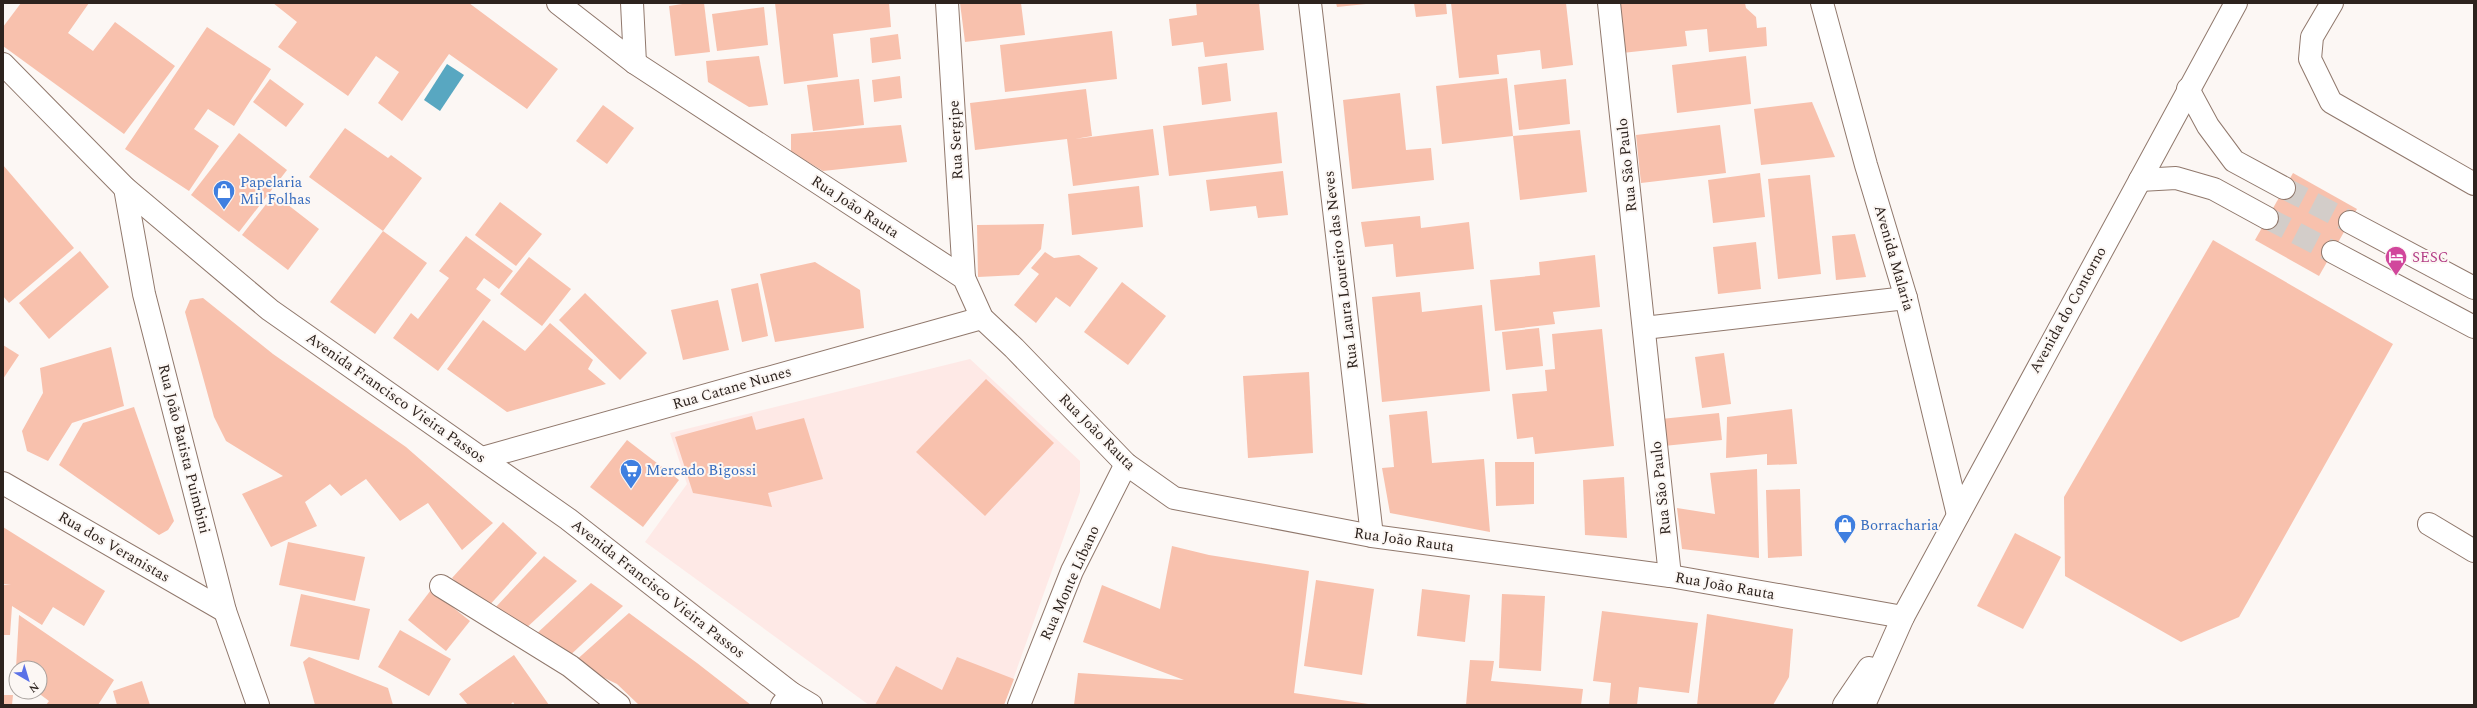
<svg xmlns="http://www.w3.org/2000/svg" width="2477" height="708" viewBox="0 0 2477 708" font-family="Spectral,serif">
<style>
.industrial{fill:#fee9e6}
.water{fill:#58a7c1}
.building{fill:#f8c1ad}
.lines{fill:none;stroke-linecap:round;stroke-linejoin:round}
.minor-tunnel{stroke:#d3cdc9;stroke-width:22;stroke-dasharray:22 11;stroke-linecap:butt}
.minor-casing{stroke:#90786c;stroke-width:24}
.major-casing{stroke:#90786c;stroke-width:24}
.minor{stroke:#fff;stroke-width:22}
.major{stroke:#fff;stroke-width:22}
.labels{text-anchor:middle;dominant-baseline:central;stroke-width:4;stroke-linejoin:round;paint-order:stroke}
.street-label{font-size:15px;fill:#2d231e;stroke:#fcf7f4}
.shop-label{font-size:15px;fill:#366cbe;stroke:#fcf7f4;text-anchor:start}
.hotel-label{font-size:15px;fill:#b23c85;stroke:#fcf7f4;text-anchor:start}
</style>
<rect width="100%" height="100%" fill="#fcf7f4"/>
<path class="industrial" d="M970,359L1080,461V492L1004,705H869L645,542L687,484L670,433Z"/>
<path class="water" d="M447,64L464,75L440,111L424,100Z"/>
<g class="building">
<path d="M21,3H89L68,33L93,51L115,22L175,66L124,134L3,46V27Z"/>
<path d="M273,3H469L558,69L527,109L449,54L402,121L378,103L399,72L376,56L348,96L278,47L297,22Z"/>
<path d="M689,3H704L710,52L675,56L669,6Z"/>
<path d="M775,3H889L891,27L833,34L838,77L784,84Z"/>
<path d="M960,3H1021L1025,35L965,42Z"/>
<path d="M1196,3H1259L1264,50L1205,57L1203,42L1172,46L1169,19L1197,15Z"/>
<path d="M1336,3H1366V4L1337,7Z"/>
<path d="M1414,3H1446L1447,14L1416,17Z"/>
<path d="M1451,3H1566L1573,65L1542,69L1540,50L1497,55L1499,74L1459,78Z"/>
<path d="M1617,3H1745L1746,8L1756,17L1757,28L1766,27L1767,46L1709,52L1707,29L1685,31L1687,46L1622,53Z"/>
<path d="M764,7L768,45L717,51L712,14Z"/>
<path d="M207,27L271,69L234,126L208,109L194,129L219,146L189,191L125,149Z"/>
<path d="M1112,31L1117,79L1005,92L1000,45Z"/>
<path d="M898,34L901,59L872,63L870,38Z"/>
<path d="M759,56L768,105L749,107L708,82L706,61Z"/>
<path d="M1746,56L1751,104L1677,113L1672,65Z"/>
<path d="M1227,63L1231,101L1202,105L1198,67Z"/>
<path d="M900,76L902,98L874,102L872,80Z"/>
<path d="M1507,78L1513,136L1442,144L1436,86Z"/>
<path d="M270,79L304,104L286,127L253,102Z"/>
<path d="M859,79L864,125L813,131L807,85Z"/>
<path d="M1566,79L1570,124L1519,130L1514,85Z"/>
<path d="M1086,89L1092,136L1075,139L1153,129L1159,175L1073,186L1067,139L975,150L970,103Z"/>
<path d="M1400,93L1406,150L1431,148L1434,180L1352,189L1343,100Z"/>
<path d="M1812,102L1835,157L1761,165L1754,109Z"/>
<path d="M603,105L634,128L607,164L576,141Z"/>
<path d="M1277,112L1282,163L1169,176L1163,126Z"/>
<path d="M901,125L907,162L823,171L791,152V134Z"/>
<path d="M1720,125L1726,173L1641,183L1636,135Z"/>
<path d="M345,128L388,158L391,155L422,178L383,231L309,177Z"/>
<path d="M1580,130L1587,192L1520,200L1513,136Z"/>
<path d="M239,133L287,170L239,232L191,195Z"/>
<path d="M3,165L74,248L9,303L3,296Z"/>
<path d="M1283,171L1288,215L1258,218L1256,206L1210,211L1206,180Z"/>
<path d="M1760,173L1765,217L1713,223L1708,180Z"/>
<path d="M2293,173L2357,209L2319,276L2255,240Z"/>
<path d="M1810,175L1821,274L1778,279L1768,179Z"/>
<path d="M1139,186L1143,227L1072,235L1068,194Z"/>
<path d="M274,194L319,229L288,270L242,235Z"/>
<path d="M500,202L542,234L516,266L475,235Z"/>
<path d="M1420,216L1421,228L1469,222L1474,269L1396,277L1393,244L1365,247L1361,222Z"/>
<path d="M1044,224L1041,249L1019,275L978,277L977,225Z"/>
<path d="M383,231L427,263L375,334L330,302Z"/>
<path d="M1855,234L1866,277L1836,280L1832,236Z"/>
<path d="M466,236L513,271L499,289L484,278L476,289L491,300L438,371L393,338L411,313L418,319L449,278L439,271Z"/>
<path d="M2213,240L2393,344L2239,617L2181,642L2065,576L2064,497Z"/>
<path d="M1756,242L1761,289L1718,294L1713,247Z"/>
<path d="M80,251L109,287L49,339L19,303Z"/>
<path d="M1045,252L1054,258L1079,255L1098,268L1070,307L1056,297L1036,323L1014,305L1039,274L1031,268Z"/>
<path d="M1595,255L1600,307L1553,312L1555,324L1495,331L1490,280L1540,275L1539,262Z"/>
<path d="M529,257L571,289L542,326L500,294Z"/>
<path d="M815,262L860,290L864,328L775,342L760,274Z"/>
<path d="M1122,282L1166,316L1128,365L1084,332Z"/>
<path d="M758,283L768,336L742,342L731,289Z"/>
<path d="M1420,292L1422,312L1482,305L1490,391L1382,402L1372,297Z"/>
<path d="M585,293L647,353L620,380L559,320Z"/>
<path d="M203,298L273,354L406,447L493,523L462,550L428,503L400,521L366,479L341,496L330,484L305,502L317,526L271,547L242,494L283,476L226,441L214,417L185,312L190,300Z"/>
<path d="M718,300L729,350L683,360L671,310Z"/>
<path d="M483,320L525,351L550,323L593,360L588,369L606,384L507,412L447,369Z"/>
<path d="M1539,328L1543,366L1506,370L1502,332Z"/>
<path d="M1602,329L1614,446L1535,454L1533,437L1517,439L1512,394L1547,391L1545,370L1555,369L1552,334Z"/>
<path d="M3,345L19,355L3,379Z"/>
<path d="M111,347L124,406L72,423L48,461L27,451L22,431L43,393L40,368Z"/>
<path d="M1724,353L1731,404L1702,408L1695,357Z"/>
<path d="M1309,372L1313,453L1248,458L1243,376Z"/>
<path d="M986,379L1054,443L985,516L916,452Z"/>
<path d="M134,407L174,521L168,530L159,535L59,465L83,423Z"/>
<path d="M1792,409L1797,464L1767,465V454L1726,458L1727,417Z"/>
<path d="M1427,411L1432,463L1484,459L1490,532L1390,513L1382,468L1394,467L1389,415Z"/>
<path d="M1719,413L1722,440L1664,446L1661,419Z"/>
<path d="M752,416L756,430L804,418L823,479L768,493L772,507L693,493L675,437Z"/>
<path d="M627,440L679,480L643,527L590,487Z"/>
<path d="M1495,462H1534V504L1496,506Z"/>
<path d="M1757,469L1759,558L1682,549L1677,508L1715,514L1710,473Z"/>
<path d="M1624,477L1627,538L1585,535L1583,480Z"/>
<path d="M1800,489L1802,556L1768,558L1766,490Z"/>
<path d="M503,522L537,553L486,609L452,578Z"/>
<path d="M3,527L105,591L84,626L53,607L42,625L12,606L10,635H3V585H11L3,584Z"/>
<path d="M2015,533L2061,557L2023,629L1977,606Z"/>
<path d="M288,542L365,557L355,601L279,585Z"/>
<path d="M1172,546L1209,555L1309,571L1294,693L1375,705H1074L1078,673L1184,680L1083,642L1102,585L1160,609Z"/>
<path d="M544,556L577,581L523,631L493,610Z"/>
<path d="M1316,580L1374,589L1362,675L1304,666Z"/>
<path d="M591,583L623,606L565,660L533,637Z"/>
<path d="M1422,589L1470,595L1465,642L1417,636Z"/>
<path d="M431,590L470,621L446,651L408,620Z"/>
<path d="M301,594L370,609L359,660L290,646Z"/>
<path d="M1502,594L1545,596L1541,671L1499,668Z"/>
<path d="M1602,611L1698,623L1689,693L1639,687L1637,705H1609L1611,683L1593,681Z"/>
<path d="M629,613L697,663L751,705H639L617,684L573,663Z"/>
<path d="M1707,614L1793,629L1789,677L1773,705H1697Z"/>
<path d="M19,615L114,680L98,705H46L49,701L37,692H40V668H16Z"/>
<path d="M400,630L451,659L429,696L378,667Z"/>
<path d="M514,655L549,705H515L513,702L510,705H468L459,694Z"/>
<path d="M309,657L388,688L393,705H315L303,662Z"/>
<path d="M957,657L1014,679L1004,705H875L896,666L942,690Z"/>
<path d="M1470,660L1494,661L1491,681L1583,689L1581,705H1466Z"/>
<path d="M142,681L150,705H117L113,691Z"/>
<path d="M3,695H13L12,705H3Z"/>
</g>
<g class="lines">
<g class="minor-tunnel">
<path d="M2284,188L2350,222"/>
<path d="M2267,218L2333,252"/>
</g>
<g class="minor-casing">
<g id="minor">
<path d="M558,3L635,63L964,278L982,318L1014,348L1126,464L1174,498L1372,536L1670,576L1903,617"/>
<path d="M632,3L635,63"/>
<path d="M947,3L964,278"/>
<path d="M1310,3L1372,536"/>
<path d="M1609,3L1670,576"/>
<path d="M1822,3L1866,165L1906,298L1958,515"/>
<path d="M2332,3L2312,37L2310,59L2331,102L2474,184"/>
<path d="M2188,89L2208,126L2234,161L2284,188"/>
<path d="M2140,180L2176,178L2214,189L2267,218"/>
<path d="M125,188L144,294L225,611L258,705"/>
<path d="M2350,222L2474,288"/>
<path d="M2333,252L2474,327"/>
<path d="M1644,328L1906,298"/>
<path d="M482,458L982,318"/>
<path d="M3,483L225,611"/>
<path d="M2429,524L2474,551"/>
<path d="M441,586L570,666L619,705"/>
<path d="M782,705L791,693"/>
<path d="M1019,705L1072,571L1126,464"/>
</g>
</g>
<g class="major-casing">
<g id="major">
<path d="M3,64L125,188L270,310L568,519L791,693L811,705"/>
<path d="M1844,705L1869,668"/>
<path d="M1864,705L1903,617L2236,3"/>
</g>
</g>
<use href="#minor" class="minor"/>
<use href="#major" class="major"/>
</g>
<defs>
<g id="shop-pin" transform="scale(1.15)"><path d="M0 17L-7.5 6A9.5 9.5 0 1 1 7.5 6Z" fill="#3f7fe0" stroke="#fcf7f4"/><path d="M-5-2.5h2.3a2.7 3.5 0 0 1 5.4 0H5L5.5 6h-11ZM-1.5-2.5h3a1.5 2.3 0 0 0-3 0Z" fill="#fff"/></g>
<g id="hotel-pin" transform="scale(1.15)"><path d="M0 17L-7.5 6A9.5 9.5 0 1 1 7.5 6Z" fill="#d1479c" stroke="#fcf7f4"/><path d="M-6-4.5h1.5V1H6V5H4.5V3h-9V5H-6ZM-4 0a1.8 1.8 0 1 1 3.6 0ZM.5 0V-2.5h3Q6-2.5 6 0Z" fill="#fff"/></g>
<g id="supermarket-pin" transform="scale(1.15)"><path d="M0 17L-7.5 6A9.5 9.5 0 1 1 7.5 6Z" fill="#3f7fe0" stroke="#fcf7f4"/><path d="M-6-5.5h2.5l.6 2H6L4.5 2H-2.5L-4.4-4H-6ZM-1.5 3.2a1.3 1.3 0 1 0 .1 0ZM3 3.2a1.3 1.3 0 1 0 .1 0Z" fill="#fff"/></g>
</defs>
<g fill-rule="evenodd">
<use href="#shop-pin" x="224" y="191"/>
<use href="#hotel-pin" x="2396" y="257"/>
<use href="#supermarket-pin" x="631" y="470"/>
<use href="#shop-pin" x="1845" y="525"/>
</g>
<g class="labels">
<g class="street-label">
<text transform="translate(956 140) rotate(-93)">Rua Sergipe</text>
<text transform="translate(1627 165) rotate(-96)">Rua São Paulo</text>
<text transform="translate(855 207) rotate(33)">Rua João Rauta</text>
<text transform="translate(1894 258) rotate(74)">Avenida Malaria</text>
<text transform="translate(1341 270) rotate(-97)">Rua Laura Loureiro das Neves</text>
<text transform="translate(2068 310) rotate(-61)">Avenida do Contorno</text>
<text transform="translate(732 388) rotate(-16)">Rua Catane Nunes</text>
<text transform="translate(396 398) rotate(35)">Avenida Francisco Vieira Passos</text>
<text transform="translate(1097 432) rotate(45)">Rua João Rauta</text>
<text transform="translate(184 449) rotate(76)">Rua João Batista Puimbini</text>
<text transform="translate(1661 488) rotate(-96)">Rua São Paulo</text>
<text transform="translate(1404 540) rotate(8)">Rua João Rauta</text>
<text transform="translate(114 547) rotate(30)">Rua dos Veranistas</text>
<text transform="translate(1070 583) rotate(-66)">Rua Monte Líbano</text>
<text transform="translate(1725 586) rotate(10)">Rua João Rauta</text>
<text transform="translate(658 589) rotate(38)">Avenida Francisco Vieira Passos</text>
</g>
<g class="shop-label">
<text x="240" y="182">Papelaria<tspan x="240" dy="17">Mil Folhas</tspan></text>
<text x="646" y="470">Mercado Bigossi</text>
<text x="1860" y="525">Borracharia</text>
</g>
<g class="hotel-label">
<text x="2412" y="257">SESC</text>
</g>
</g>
<rect width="2477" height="708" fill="none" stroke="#2d231e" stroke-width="8"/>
<g transform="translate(28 680) rotate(142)"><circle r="19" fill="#fcf7f4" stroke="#a9a29e"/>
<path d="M0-3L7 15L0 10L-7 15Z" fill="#5a71e7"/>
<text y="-6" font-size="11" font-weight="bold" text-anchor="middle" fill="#2d231e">N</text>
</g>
</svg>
